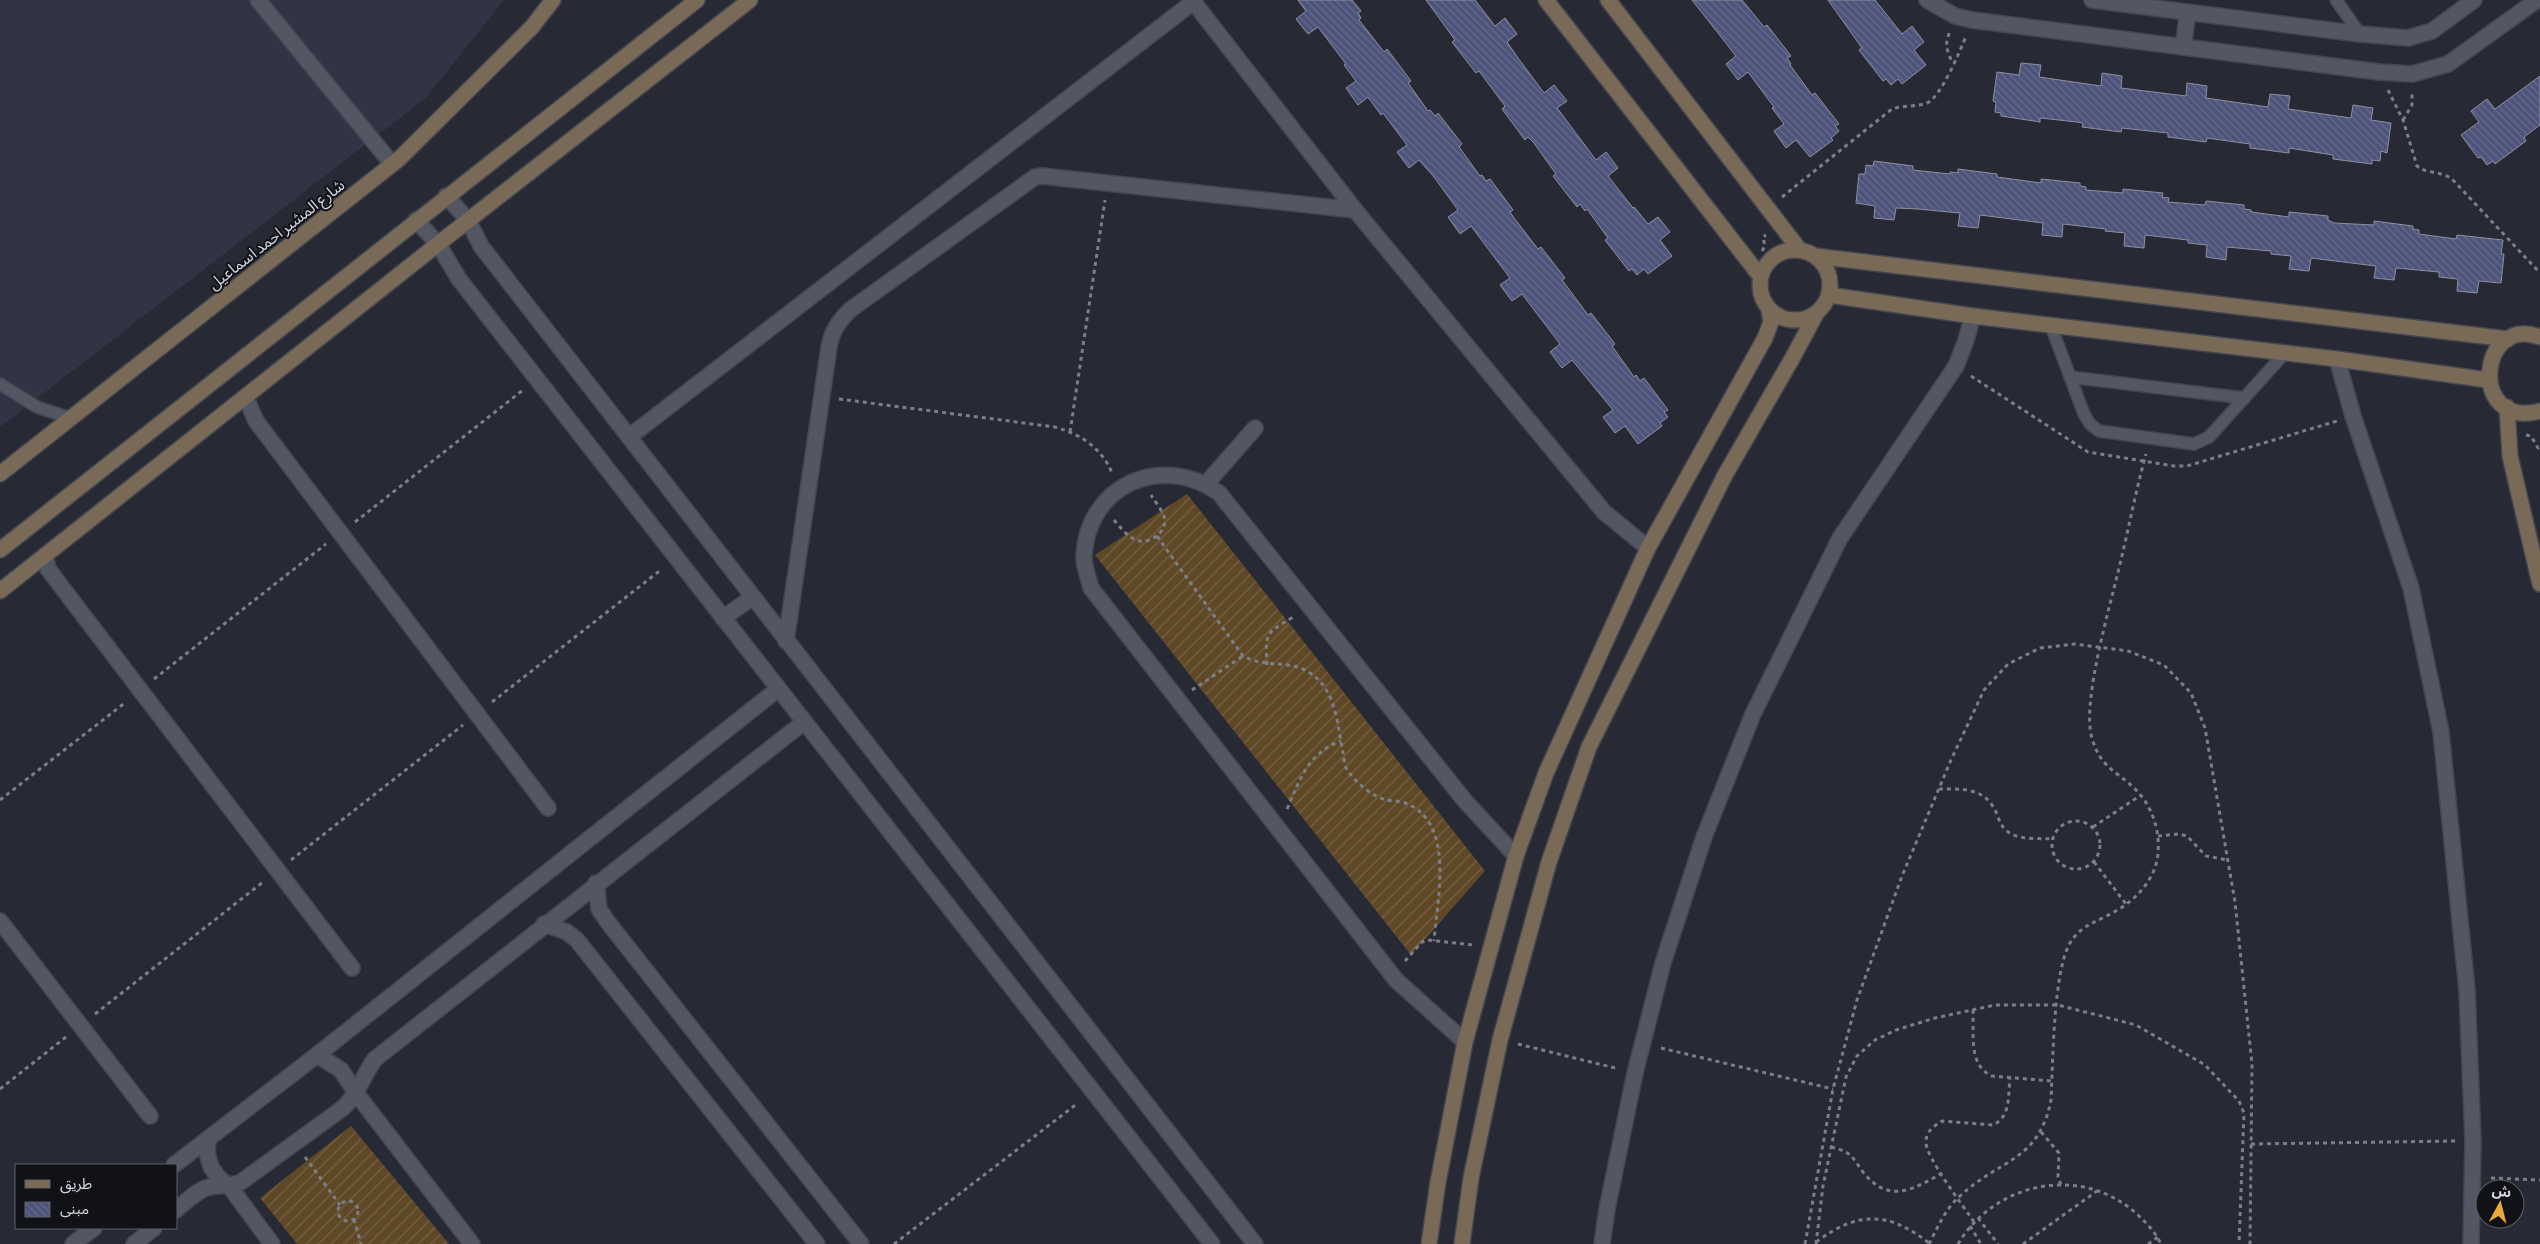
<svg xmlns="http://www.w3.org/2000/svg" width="2540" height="1244" viewBox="0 0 2540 1244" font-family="'Asap Condensed','Noto Sans Arabic',sans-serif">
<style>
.built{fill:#303445}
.garden{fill:url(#garden-furrows)}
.building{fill:url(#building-back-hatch);stroke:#8e91a0}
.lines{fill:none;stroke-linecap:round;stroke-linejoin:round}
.lane-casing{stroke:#43454f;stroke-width:14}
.street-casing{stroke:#43454f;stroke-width:18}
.secondary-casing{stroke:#43454f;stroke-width:18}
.path{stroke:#7d7f88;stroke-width:3;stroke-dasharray:4 4;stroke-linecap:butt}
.lane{stroke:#535663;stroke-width:11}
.street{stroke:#535663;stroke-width:15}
.secondary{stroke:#796a57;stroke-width:15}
.labels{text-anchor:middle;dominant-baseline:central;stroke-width:4;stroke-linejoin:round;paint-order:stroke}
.street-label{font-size:16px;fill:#d6d8df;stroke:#111217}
</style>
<defs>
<pattern id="garden-furrows" width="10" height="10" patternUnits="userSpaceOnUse" patternTransform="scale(1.25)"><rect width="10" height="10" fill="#5f4826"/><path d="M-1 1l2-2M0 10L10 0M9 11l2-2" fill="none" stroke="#756245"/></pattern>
<pattern id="building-back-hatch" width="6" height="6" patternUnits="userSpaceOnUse" patternTransform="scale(1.25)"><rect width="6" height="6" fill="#4d537a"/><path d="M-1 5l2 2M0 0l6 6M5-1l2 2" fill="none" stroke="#666b8c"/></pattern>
</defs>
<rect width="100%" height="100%" fill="#272935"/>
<path class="built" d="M0,0H504L426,98L0,427Z"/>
<g class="garden">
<path d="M1187,494L1485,871L1411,955L1095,555Z"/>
<path d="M351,1126L449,1244H297L260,1198Z"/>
</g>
<g class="building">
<path d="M1298,0H1352L1361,11L1358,13L1361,18L1359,20L1384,52L1387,49L1411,81L1408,83L1428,111L1430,110L1435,116L1438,113L1462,144L1459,147L1480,176L1482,175L1486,181L1490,179L1513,210L1510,212L1514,218L1538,249L1541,247L1565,278L1562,280L1588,315L1591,313L1615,344L1612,346L1634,377L1636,375L1640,381L1644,378L1668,410L1664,412L1668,417L1660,423L1662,426L1638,444L1625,426L1615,433L1603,417L1613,410L1572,360L1562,368L1550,352L1560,344L1522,294L1512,301L1500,285L1510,278L1471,226L1460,234L1448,217L1458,210L1434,177L1419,160L1409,168L1397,152L1407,145L1383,113L1381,115L1368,97L1358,105L1346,88L1356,81L1344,65L1346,64L1318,27L1308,34L1296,19L1306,11Z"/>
<path d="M1426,0H1475L1495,26L1505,18L1517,34L1507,42L1518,58L1544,93L1554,85L1567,101L1557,108L1596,160L1606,152L1618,168L1608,176L1633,208L1634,207L1648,224L1658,217L1670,232L1660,240L1672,256L1648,274L1644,269L1637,275L1632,269L1629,271L1605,240L1608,238L1587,209L1585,211L1580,204L1577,207L1553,176L1556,174L1534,143L1528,137L1525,140L1502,109L1505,106L1479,71L1476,73L1452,42L1455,40Z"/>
<path d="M1692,0H1742L1764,27L1767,25L1791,56L1787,58L1791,64L1790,65L1812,95L1815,93L1839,124L1835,126L1839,131L1831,138L1833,140L1810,157L1796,140L1786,148L1774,131L1784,124L1772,108L1774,107L1748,72L1738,80L1726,64L1736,56Z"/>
<path d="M1828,0H1875L1902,34L1912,26L1924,42L1914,50L1926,65L1902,84L1898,79L1891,85L1886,79L1883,81L1859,50L1862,48Z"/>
<path d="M2021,63L2041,65L2039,77L2101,86L2102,73L2122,76L2121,88L2186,96L2187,83L2207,86L2206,98L2268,107L2270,94L2290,96L2288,109L2351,118L2353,105L2373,108L2371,120L2391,123L2387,153L2381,151L2380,161L2372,160V164L2333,159V155L2289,148V153L2250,148V144L2207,138L2206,142L2168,137V133L2122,128L2121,132L2082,127L2083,123L2077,122L2040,118V122L2001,116V113L1995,112L1996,102L1993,101L1997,72L2019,75Z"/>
<path d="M2540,76V125L2524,137L2526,141L2495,164L2493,161L2487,165L2481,157L2478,158L2461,135L2479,122L2471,111L2487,99L2495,109Z"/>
<path d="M1874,161L1913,166V170L1950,174V172L1958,173V169L1997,174V177L2041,183V179L2080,183V186L2086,187V190L2123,193V189L2163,193L2162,197L2169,198L2168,202L2205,205L2206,201L2244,205V209L2251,210V212L2289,217V212L2328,216V220L2334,223L2374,225V221L2413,226V229L2419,230V234L2456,239L2457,235L2503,240L2501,254H2504L2501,283L2479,281L2477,293L2457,291L2458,279L2439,277V272L2396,268L2394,280L2374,278L2376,266L2311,258L2309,271L2289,269L2291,256L2271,254V251L2227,247L2226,260L2206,257L2207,245L2188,243V240L2145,235L2144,248L2124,246L2125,233L2105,231L2106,229L2063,224L2062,237L2042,235L2043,223L1980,215L1978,228L1958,226L1960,213L1918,209L1896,208L1894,220L1874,218L1875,206L1856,203L1859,174H1865L1866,165L1873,166Z"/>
</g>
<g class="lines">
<g class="lane-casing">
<g id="lane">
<path d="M2336,0L2360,34"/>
<path d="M2051,326L2084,414L2090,424L2099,431L2194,444L2209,437L2284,354"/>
<path d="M2070,377L2244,398"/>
<path d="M0,384L37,407L70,418"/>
</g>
</g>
<g class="street-casing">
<g id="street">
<path d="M258,0L392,164"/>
<path d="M1192,0L1355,210L1604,512L1648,548"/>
<path d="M1927,0L1955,16L1972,20L2379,72L2412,74L2448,64L2537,0"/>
<path d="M2092,0L2360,34L2408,38L2432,31L2474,0"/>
<path d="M2183,47L2188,12"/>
<path d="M446,196L468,220L481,246L1255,1244"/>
<path d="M416,220L438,244L459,279L1212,1244"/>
<path d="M2337,359L2353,416L2411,588L2441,732L2467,990L2473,1141L2471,1244"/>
<path d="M246,398L256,421L548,808"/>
<path d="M629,437L1193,2"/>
<path d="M1206,484L1255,428"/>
<path d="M45,555L48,569L352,968"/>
<path d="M723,618L753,597"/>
<path d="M786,641L829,347C832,331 838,322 850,310L1035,177L1042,176L1355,210"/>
<path d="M596,883L599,909L607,921L861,1244"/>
<path d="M0,921L150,1116"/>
<path d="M544,924L567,932L577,940L817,1244"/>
<path d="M1465,1042L1396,980L1091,588C1089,579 1084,567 1084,558C1086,485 1162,452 1219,493L1465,801L1516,856"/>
<path d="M317,1055L341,1070L356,1093L472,1244"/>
<path d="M208,1139L207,1153L211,1167L219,1178L230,1187L272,1244"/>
<path d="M174,1165L317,1055L778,689"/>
<path d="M176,1210C186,1202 197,1190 209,1187C221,1185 229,1187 241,1182L343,1108C358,1095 363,1075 375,1059L804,722"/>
<path d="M73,1244L94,1228"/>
<path d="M134,1244L154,1228"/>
<path d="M1602,1244L1607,1209L1635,1073L1663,963L1704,837L1753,714L1840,538L1956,366L1965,343L1973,316"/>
</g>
</g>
<g class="secondary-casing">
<g id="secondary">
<path d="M1546,0L1760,276"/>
<path d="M1608,0L1799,249"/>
<circle cx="1795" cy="285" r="35"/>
<path d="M1815,256L2508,339"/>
<path d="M1829,295L1973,316L2337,359L2488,380"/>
<path d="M2540,337C2478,314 2468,430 2540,411"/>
<path d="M2507,407L2510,456L2540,584"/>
<path d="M0,474L399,159L532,27L553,0"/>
<path d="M0,550L697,0"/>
<path d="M0,591L438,244L750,0"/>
<path d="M1429,1244L1438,1182L1465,1042L1516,856L1546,773L1648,548L1765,338L1771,322L1769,310"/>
<path d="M1462,1244L1471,1178L1500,1040L1549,862L1589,747L1725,475L1793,357L1816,314"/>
</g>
</g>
<g class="path">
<path d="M1949,33L1946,46L1952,63"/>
<path d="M2388,90L2403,120L2417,166C2427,174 2441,171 2452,179L2540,273"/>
<path d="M2403,120L2412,105V91"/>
<path d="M1782,197L1892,109C1904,105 1917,107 1927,103C1941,97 1960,51 1966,36"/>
<path d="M1762,251L1765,246L1763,237L1766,235"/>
<path d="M1971,376L2088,452L2174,466H2187L2337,421"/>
<path d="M839,399L1055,427C1080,434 1102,448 1112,473"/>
<path d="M1070,432L1105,200"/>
<path d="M2526,435L2531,436L2538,448L2540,447"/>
<path d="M1114,520C1120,527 1126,535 1134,539C1148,547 1169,532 1164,516C1161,509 1155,501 1151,495"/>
<path d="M355,522L523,390"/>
<path d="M1157,536L1243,656C1265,668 1284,660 1305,670C1336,686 1337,722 1343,753C1344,758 1344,766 1348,771C1356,783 1372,796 1386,800C1392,801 1400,801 1405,803C1456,822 1437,900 1434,941"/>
<path d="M1267,665C1265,631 1266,634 1293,617"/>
<path d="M154,679L326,544"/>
<path d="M1192,690L1243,656"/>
<path d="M492,702L662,569"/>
<path d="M1939,789C1957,789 1980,787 1992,805C2000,816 1998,829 2014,835C2025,840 2040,838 2052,839"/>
<path d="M0,800L126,702"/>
<path d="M1287,809C1301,778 1307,754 1341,741"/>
<circle cx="2076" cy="845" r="24"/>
<path d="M2093,827L2141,795"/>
<path d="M2158,836L2179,834L2187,836L2206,856L2228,860"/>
<path d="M291,860L463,725"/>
<path d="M2094,862L2126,904"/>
<path d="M1405,961L1422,942L1428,940L1473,945"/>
<path d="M1973,1010C1974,1033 1968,1066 1992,1076L2052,1081"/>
<path d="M95,1014L263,882"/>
<path d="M1518,1044L1619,1069"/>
<path d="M1661,1048L1833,1089"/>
<path d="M0,1089L66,1037"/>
<path d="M2041,1132L2059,1153L2058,1177L2061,1185"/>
<path d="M2251,1144L2455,1141"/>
<path d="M1831,1147C1852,1152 1852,1157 1863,1172C1888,1204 1913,1190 1942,1173"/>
<path d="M305,1157L340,1205"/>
<path d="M2491,1178L2540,1180"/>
<circle cx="348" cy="1211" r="10"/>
<path d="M1978,1218L1998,1244"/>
<path d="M354,1219L361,1244"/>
<path d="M1974,1222C1964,1207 1925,1156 1926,1142C1926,1131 1934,1126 1942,1121L1993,1125C2011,1117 2008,1095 2010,1078"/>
<path d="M1970,1226L1981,1244"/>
<path d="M1816,1242C1858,1211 1888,1211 1929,1243"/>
<path d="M894,1244L1078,1103"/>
<path d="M1805,1244L1833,1089L1857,1000L1902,876L1951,760L1984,690L2008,664L2040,648L2075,644L2128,651L2164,665L2191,693L2205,728L2235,902L2252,1064L2250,1244"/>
<path d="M1816,1244L1823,1186L1846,1077L1857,1056L1875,1040L1896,1030L1935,1018L1995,1005H2058L2136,1025L2205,1065L2239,1101L2244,1113L2239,1244"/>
<path d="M1929,1244C1938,1227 1945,1209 1960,1196C1999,1159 2039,1162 2051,1100C2053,1064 2053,972 2070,943C2080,926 2096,922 2112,913C2134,902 2156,880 2158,853C2160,830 2152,805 2134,788C2115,770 2100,767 2092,738C2081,703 2111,603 2120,564C2129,527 2136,490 2146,454"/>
<path d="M1958,1244C1994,1184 2075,1165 2131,1209C2143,1219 2154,1230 2161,1244"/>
<path d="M2023,1244L2097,1191"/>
<path d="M2148,1244L2158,1237"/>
</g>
<use href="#lane" class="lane"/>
<use href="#street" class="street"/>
<use href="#secondary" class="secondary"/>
</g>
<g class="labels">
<g class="street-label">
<text transform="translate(276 234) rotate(-38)">شارع المشير احمد اسماعيل</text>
</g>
</g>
<rect x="15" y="1164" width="162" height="65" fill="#111217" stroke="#606167"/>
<rect x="25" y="1180" width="25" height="8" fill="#796a57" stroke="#606167"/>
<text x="60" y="1189" font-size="15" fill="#d6d8df">طريق</text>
<rect x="25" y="1202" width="25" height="15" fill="url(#building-back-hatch)" stroke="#606167"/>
<text x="60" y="1214" font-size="15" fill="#d6d8df">مبنى</text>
<g transform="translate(2500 1204) rotate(7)"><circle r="24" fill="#111217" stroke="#606167"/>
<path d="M0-4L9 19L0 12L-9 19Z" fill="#eaaa39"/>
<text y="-8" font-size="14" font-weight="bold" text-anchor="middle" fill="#d6d8df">ش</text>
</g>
</svg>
